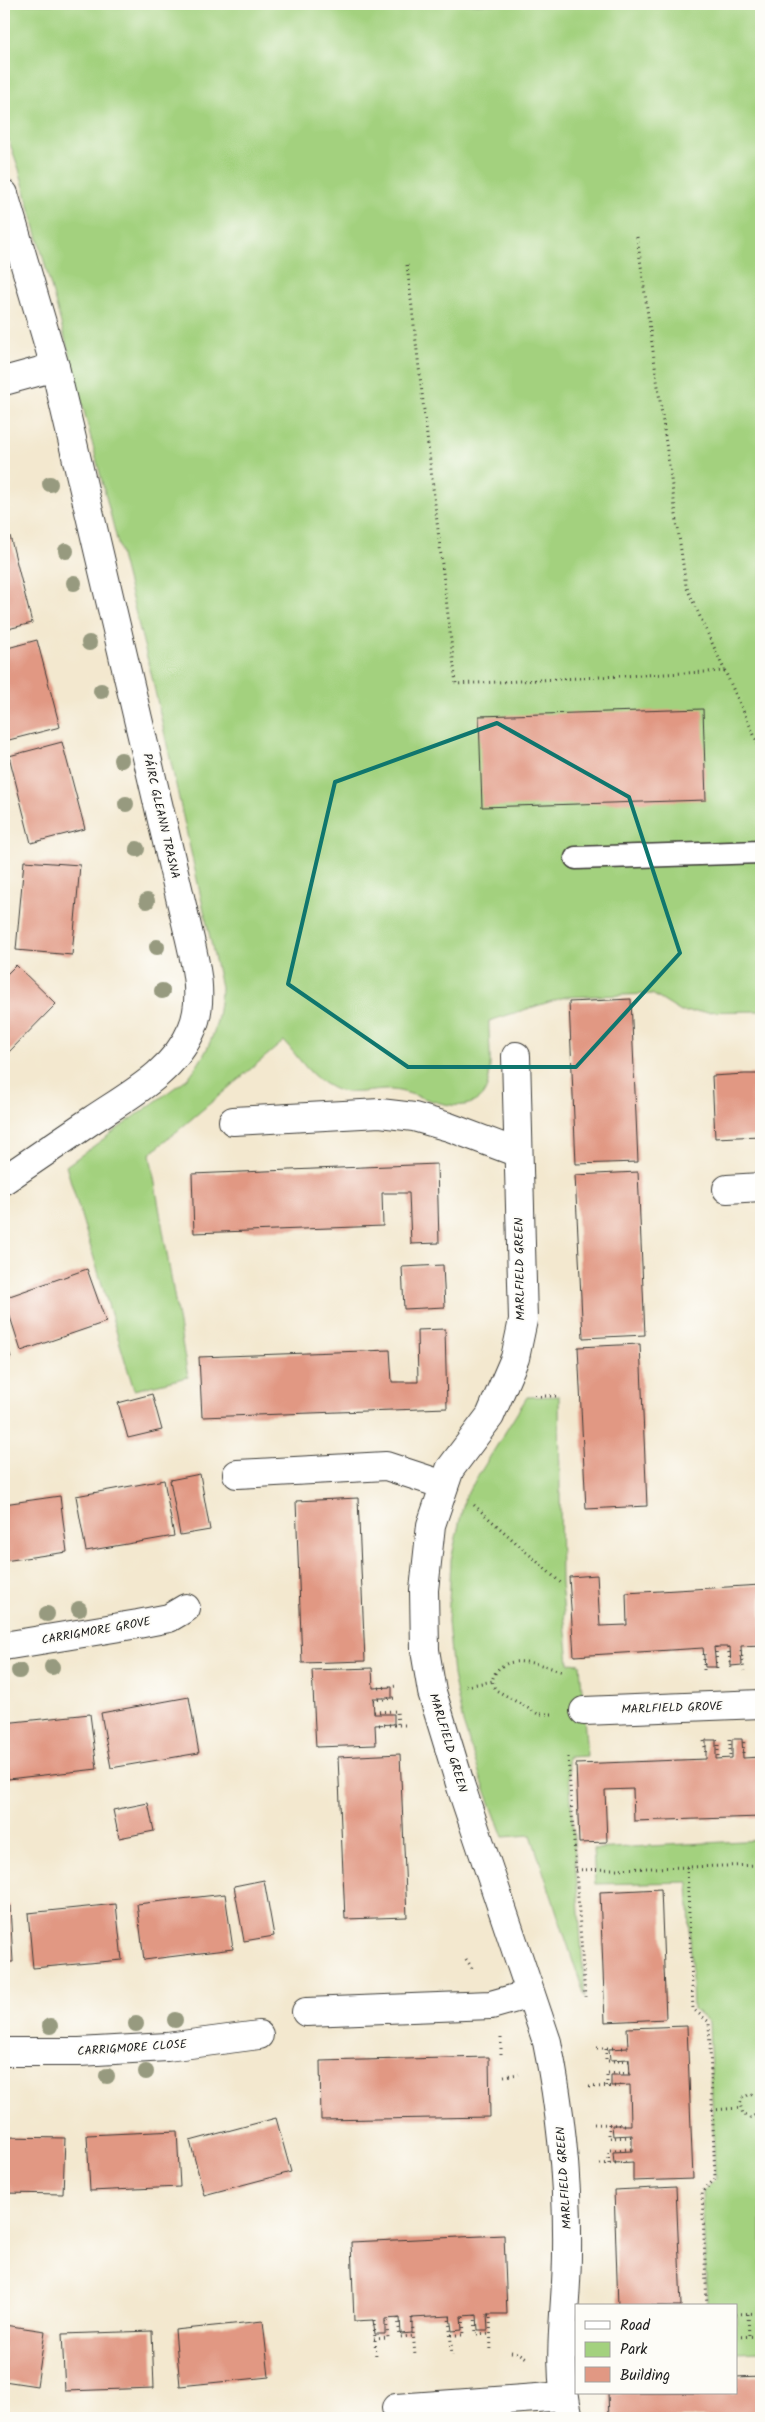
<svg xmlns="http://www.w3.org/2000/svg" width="765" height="2422" viewBox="0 0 765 2422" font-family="Kalam,sans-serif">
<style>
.green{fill:#a3d17e;stroke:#60764d}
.building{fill:#e19883}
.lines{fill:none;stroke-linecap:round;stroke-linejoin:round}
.service-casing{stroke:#3c3b37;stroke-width:25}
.minor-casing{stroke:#3c3b37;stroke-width:30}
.path{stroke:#3c3b37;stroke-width:3;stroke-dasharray:1 4;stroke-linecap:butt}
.service{stroke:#fff;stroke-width:22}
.minor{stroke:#fff;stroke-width:28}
.tree{fill:#979a7f}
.marked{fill:none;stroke:#0f766e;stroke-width:4;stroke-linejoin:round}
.labels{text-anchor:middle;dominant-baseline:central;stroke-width:4;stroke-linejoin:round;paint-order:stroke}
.street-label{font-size:12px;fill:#1c1c1c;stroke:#fdfcf7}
</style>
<rect width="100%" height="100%" fill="#fdfcf7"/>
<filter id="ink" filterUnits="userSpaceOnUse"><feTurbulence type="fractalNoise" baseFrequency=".02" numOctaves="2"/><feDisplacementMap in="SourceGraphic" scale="10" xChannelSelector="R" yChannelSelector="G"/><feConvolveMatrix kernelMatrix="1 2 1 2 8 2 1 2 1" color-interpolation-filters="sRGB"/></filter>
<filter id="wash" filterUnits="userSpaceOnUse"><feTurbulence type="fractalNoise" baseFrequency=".0096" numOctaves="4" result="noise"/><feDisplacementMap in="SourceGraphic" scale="20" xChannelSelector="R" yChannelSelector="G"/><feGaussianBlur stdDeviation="1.12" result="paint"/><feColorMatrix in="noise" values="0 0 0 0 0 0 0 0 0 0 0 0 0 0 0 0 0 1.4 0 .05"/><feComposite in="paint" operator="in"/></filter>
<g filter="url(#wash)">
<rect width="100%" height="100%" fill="#f3e8cf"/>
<g class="green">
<path d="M4,4H761V1011L681,1012L652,994L565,997L489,1021C488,1040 496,1084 480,1098C457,1118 418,1092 392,1090C373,1089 350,1097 332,1088C310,1077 300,1059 284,1041L150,1154L188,1377L134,1390L66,1166L188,1078C211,1049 220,1023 221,987L151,673L72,364L19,169L4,127Z"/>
<path d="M559,1396L561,1583L569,1663L580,1664L587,1756L568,1757L585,1997L531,1835L503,1837L480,1776L463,1723L453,1675L448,1622L451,1560L465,1497L527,1397Z"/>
<path d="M761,1840V2351L736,2352V2306H707L702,2192L715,2179L709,2022L693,2009L688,1882L595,1884L593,1849Z"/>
</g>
<g id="blocks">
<g class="building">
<path d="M10,536L32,623L4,630V537Z"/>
<path d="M37,640L60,727L5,741L4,649Z"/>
<path d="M703,709L706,800L482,807L479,716Z"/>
<path d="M62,742L85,829L31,843L9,756Z"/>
<path d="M24,861L80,865L72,955L16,950Z"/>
<path d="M16,965L56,1004L4,1057V977Z"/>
<path d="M631,999L638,1162L576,1164L569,1002Z"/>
<path d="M745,1074H761V1136L715,1138L712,1076Z"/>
<path d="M437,1164L439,1243L411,1244L409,1193H382L383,1226L194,1233L192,1174Z"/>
<path d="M638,1172L645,1335L583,1338L575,1175Z"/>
<path d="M443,1265L445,1307L404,1309L402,1267Z"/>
<path d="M87,1269L106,1322L21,1351L4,1298Z"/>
<path d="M445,1329L447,1408L202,1417L199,1357L390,1350L392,1382H418L417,1330Z"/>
<path d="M4,1337L11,1357L4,1359Z"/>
<path d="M640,1344L647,1506L586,1509L578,1347Z"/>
<path d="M152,1394L162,1430L128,1438L118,1403Z"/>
<path d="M200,1474L210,1530L180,1535L170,1480Z"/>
<path d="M164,1480L174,1536L86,1551L76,1496Z"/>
<path d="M60,1496L67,1552L4,1561V1504Z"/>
<path d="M358,1498L365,1661L302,1663L296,1501Z"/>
<path d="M597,1575L600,1626L627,1625L626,1593L761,1585V1645L741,1646L742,1665L731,1666L730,1647H714L716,1667H705L703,1648L574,1656L569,1577Z"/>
<path d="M372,1668L373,1688L392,1687V1698H373L374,1714H394V1724L375,1725L376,1745L316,1747L312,1670Z"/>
<path d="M189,1697L199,1753L111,1768L101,1713Z"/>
<path d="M90,1714L97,1769L8,1779L4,1723Z"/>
<path d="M732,1739H742L743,1758L761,1757V1817L634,1821L633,1789L605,1790L607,1842L579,1843L576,1764L706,1759V1740H716V1759L732,1758Z"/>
<path d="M400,1754L407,1917L345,1919L338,1757Z"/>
<path d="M148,1803L154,1831L119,1838L113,1810Z"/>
<path d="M264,1880L274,1936L244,1941L234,1886Z"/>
<path d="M661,1889L666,2019L605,2022L600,1892Z"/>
<path d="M225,1894L233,1949L144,1960L137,1904Z"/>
<path d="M116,1904L122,1960L33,1968L28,1913Z"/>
<path d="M4,1906H10L13,1962H4Z"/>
<path d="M687,2026L693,2179L633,2181V2162L614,2163L613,2152L632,2151V2135L613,2136L612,2125H631L630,2085L611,2086V2075H630L629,2059L610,2060L609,2049L628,2048L627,2028Z"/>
<path d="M489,2057L490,2117L321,2120L320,2061Z"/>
<path d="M276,2118L291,2172L204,2195L190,2141Z"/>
<path d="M177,2131L180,2187L90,2191L87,2135Z"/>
<path d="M4,2137L65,2138L63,2194L4,2193Z"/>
<path d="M676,2187L681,2306H618L614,2190Z"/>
<path d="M504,2235L507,2314H487L488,2330H478L477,2315L461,2316L462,2330L452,2331L450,2316L412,2318V2333L401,2334L400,2318L385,2319V2334H375L373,2320L354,2321L351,2242Z"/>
<path d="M263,2321L269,2377L180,2386L175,2330Z"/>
<path d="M4,2325L45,2331L37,2386L4,2381Z"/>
<path d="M152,2331L154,2388L65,2391L62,2334Z"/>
<path d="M761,2376V2418H609L608,2393H736V2377Z"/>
</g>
</g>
</g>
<g filter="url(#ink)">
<use href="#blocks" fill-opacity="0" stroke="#3c3b37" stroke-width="1"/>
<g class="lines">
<g class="service-casing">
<path id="service" d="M576,858L761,852"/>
</g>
<g class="minor-casing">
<g id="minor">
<path d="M4,194L55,367L188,931C195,961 205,999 192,1029C174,1072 129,1095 92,1120C63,1140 33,1160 4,1180"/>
<path d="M4,381L55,367"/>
<path d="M516,1056L523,1320L515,1358L490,1416L450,1469L431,1525L424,1590L425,1650L432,1692L461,1787L547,2042C561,2111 568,2181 567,2252C567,2309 555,2362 569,2418"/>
<path d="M233,1121L380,1113L414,1117L449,1127L518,1153"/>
<path d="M727,1189L761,1187"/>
<path d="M237,1474L386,1466L444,1485"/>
<path d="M4,1646L138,1624L169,1618L186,1608"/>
<path d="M584,1711L761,1704"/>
<path d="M306,2012L491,2005L530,1994"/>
<path d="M4,2052H79L167,2047L259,2035"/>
<path d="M396,2408L564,2396"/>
</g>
</g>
<g class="path">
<path d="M637,237L686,586L761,750"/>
<path d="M407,265L456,684L725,671"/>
<path d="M535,1396H559"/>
<path d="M474,1505L561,1583"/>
<path d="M716,1647L717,1671"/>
<path d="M728,1647L731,1669"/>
<path d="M741,1651L744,1671"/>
<path d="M704,1654V1672"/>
<path d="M466,1686L493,1681"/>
<path d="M379,1688L397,1686"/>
<path d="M373,1700L396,1698"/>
<path d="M374,1712L397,1711L398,1725"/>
<path d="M552,1714H538L496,1690C492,1684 491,1679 496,1672C510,1652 545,1666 563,1672"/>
<path d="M379,1725H406"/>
<path d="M730,1739V1758"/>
<path d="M718,1740V1758"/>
<path d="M704,1741L706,1754"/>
<path d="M743,1753L744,1740"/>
<path d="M568,1757L585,1997"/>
<path d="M687,1867L693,2009L709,2022L715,2179L702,2192L707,2306"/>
<path d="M576,1870L761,1865"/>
<path d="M466,1959L474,1971"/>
<path d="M501,2038V2055"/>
<path d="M597,2048H624"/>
<path d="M606,2048V2061H629"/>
<path d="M504,2076L519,2074"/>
<path d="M589,2087L624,2086"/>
<path d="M607,2087V2073H630"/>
<path d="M761,2100L750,2094L743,2098L740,2104L743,2114L750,2118L761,2112"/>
<path d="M712,2110L740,2108"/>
<path d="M594,2124L626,2125"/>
<path d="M609,2124V2138L632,2137"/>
<path d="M600,2164L628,2162"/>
<path d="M609,2164V2150L632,2149"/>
<path d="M736,2314L761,2313"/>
<path d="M748,2314L749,2337"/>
<path d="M475,2315L476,2334L490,2333"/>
<path d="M488,2315H490L491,2353"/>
<path d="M451,2317H449L452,2355"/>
<path d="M398,2318L400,2337L414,2336"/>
<path d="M412,2318L415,2356"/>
<path d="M374,2320L376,2359"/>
<path d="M451,2335H464L463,2316"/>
<path d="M736,2337L761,2336"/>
<path d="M374,2339L388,2338L386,2319"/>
<path d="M511,2352L519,2353L528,2359"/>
</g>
<use href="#service" class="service"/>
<use href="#minor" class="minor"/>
</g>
<g class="tree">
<circle cx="50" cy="484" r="8"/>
<circle cx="66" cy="551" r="8"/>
<circle cx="74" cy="583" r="8"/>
<circle cx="89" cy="643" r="8"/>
<circle cx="101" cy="691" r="8"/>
<circle cx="121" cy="760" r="8"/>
<circle cx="126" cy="804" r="8"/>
<circle cx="137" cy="849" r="8"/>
<circle cx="147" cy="901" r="8"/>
<circle cx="157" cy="947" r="8"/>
<circle cx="162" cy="991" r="8"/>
<circle cx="79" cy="1609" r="8"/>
<circle cx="47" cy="1614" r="8"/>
<circle cx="52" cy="1667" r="8"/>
<circle cx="19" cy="1671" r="8"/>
<circle cx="175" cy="2020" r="8"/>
<circle cx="136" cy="2024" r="8"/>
<circle cx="50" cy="2026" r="8"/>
<circle cx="146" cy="2072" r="8"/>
<circle cx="107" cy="2076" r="8"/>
</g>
</g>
<path class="marked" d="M497,723L629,797L680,953L576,1067H408L288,984L335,782Z"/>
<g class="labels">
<g class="street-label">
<text transform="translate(161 816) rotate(77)">PÁIRC GLEANN TRASNA</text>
<text transform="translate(520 1269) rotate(-91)">MARLFIELD GREEN</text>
<text transform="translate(96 1631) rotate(-10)">CARRIGMORE GROVE</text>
<text transform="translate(672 1708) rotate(-2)">MARLFIELD GROVE</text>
<text transform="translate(448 1743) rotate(73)">MARLFIELD GREEN</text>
<text transform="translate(132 2048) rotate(-4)">CARRIGMORE CLOSE</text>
<text transform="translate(564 2178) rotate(-94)">MARLFIELD GREEN</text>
</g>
</g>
<rect width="765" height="2422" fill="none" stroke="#fdfcf7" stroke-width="20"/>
<rect x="575" y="2304" width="162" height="90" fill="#fdfcf7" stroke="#a3a29f"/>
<rect x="585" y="2321" width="25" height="8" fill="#ffffff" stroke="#a3a29f"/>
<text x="620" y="2330" font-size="15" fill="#1c1c1c">Road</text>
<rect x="585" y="2342" width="25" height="15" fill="#a3d17e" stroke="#a3a29f"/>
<text x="620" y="2354" font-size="15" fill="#1c1c1c">Park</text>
<rect x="585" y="2367" width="25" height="15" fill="#e19883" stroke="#a3a29f"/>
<text x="620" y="2380" font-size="15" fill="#1c1c1c">Building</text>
</svg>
